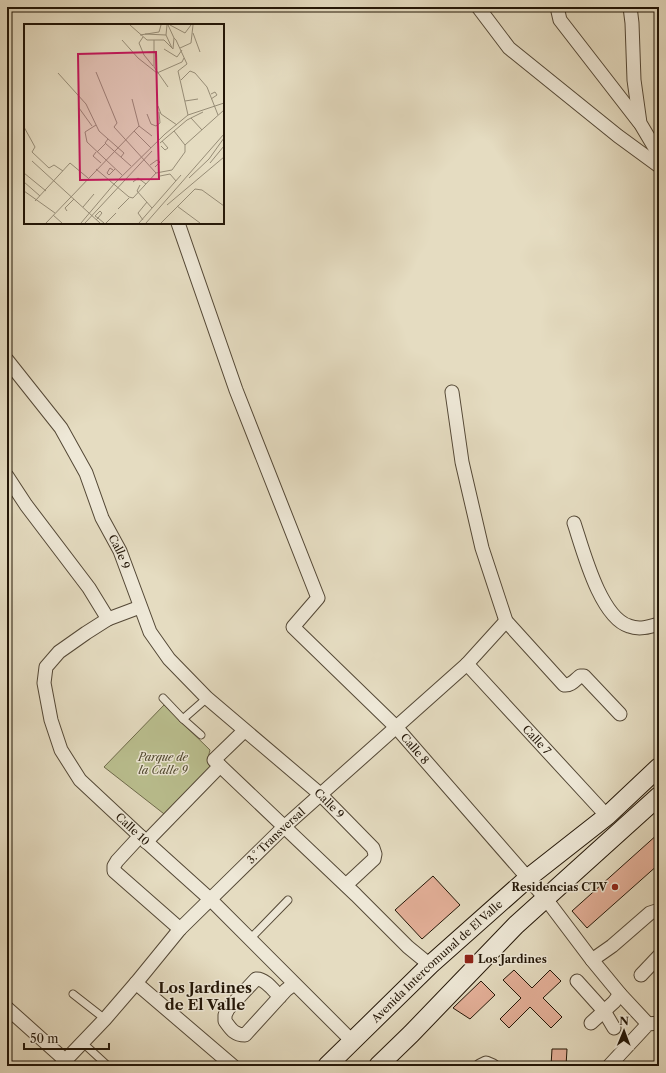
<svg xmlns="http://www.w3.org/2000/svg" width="666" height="1073" viewBox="0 0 666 1073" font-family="'Libre Caslon Text',serif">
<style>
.green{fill:#babf8f;stroke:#6e6a4b}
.building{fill:#e4b099;stroke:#231607}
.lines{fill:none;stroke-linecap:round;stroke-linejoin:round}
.service-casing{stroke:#544836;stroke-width:9}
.minor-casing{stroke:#544836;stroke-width:15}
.secondary-casing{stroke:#231607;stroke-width:20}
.service{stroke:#eee8d7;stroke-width:7}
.minor{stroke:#eee8d7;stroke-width:13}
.secondary{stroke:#eee8d7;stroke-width:18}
.poi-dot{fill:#8f2418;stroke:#eee8d7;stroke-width:1.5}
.labels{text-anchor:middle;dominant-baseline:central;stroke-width:3;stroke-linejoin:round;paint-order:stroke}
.street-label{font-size:11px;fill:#231607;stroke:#eee8d7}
.park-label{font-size:11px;font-style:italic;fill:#504930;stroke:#eee8d7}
.poi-label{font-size:11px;font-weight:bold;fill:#231607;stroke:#eee8d7;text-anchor:end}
.district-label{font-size:15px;font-weight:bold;fill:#231607;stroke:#eee8d7}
.inset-road{fill:none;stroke:#978d77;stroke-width:1}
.view{fill:#c2185b;fill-opacity:0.15;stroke:#c2185b;stroke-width:2}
.inset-edge{fill:none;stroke:#231607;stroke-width:2}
</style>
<rect width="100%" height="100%" fill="#e5dcc1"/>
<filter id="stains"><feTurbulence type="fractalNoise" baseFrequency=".005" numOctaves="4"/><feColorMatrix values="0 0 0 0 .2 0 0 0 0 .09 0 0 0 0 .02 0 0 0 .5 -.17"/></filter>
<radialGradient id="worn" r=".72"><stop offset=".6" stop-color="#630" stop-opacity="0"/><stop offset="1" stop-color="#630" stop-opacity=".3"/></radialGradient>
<path class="green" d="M164,705L210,750C208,758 207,762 212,768L168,817L104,767Z"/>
<g class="building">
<path d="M659,833V864L587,928L572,911Z"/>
<path d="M433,876L460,905L422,939L395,910Z"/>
<path d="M514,970L532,988L550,970L561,981L543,998L562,1017L551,1028L530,1007L509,1028L500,1019L521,998L503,980Z"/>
<path d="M481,981L495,995L470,1019L453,1008Z"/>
<path d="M552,1049H567L566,1066H551Z"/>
</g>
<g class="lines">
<g class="service-casing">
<g id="service">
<path d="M163,698L183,719"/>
<path d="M201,735L183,719L207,698"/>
<path d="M250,939L288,900"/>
<path d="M73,994L105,1019"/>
<path d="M83,1043L108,1066"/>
</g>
</g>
<g class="minor-casing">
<g id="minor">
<path d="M478,7L509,48L618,136L659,166"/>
<path d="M557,7L560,20L639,122"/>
<path d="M630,7L632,23L634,80L640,123L659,155"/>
<path id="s1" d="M178,223L236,390L318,598L293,627L396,727L546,899L592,960L620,994L648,1024"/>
<path id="s2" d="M7,360L61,428L86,473L102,518L120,551L150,632L169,659L207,698L320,794L373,848L375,854L374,859L346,885"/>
<path d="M452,392L462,462L482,548L506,621L564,685C571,686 575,680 580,676H584L620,714"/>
<path d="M7,476L26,505L89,588L108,619"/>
<path d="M574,523C583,550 600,617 629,626C639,630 649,627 659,624"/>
<path id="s3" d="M140,607L108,619L86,633L59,652L46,667L44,683L51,720L61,750L80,780L140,836L211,900L352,1041"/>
<path id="s4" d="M467,664L607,816"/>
<path d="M244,731L214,760L356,895L408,947L430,965"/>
<path d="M140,836L117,861L114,866V871L180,929"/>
<path d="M146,842L220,766"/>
<path d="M592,960L612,946L650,913L656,911L659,912"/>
<path d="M641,975L659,956"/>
<path d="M577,981L604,1011L614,1028"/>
<path d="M136,983L233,1066"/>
<path d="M280,997C274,991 265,978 256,979L228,1009L225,1015V1021C231,1029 234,1035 245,1035L286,990L294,984"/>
<path d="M7,1008L65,1060"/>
<path d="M591,1023L614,1002L620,994"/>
<path id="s5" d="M60,1066L105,1019L136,983L180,929L284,827L467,664L506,621"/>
<path d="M480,1066L486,1063L493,1066"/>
<path d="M609,1066L648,1024L659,1023"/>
</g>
</g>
<g class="secondary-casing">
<g id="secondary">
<path id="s6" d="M327,1066L430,965L528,878L607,816L659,767"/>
<path d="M378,1066L411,1034L516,925L659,796"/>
</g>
</g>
<use href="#service" class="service"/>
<use href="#minor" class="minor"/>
<use href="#secondary" class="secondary"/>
</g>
<g class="poi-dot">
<circle cx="615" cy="887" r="4"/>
<rect x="464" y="954" width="10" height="10" rx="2"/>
</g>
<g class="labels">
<g class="street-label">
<text stroke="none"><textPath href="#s2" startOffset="224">Calle 9</textPath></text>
<text stroke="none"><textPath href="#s4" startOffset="103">Calle 7</textPath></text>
<text stroke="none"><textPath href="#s1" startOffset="611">Calle 8</textPath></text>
<text stroke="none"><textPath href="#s2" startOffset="559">Calle 9</textPath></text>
<text stroke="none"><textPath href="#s3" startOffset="306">Calle 10</textPath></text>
<text stroke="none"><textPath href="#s5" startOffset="316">3.° Transversal</textPath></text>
<text stroke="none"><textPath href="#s6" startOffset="152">Avenida Intercomunal de El Valle</textPath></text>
</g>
<g class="park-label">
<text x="163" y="757">Parque de<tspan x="163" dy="13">la Calle 9</tspan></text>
</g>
<g class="poi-label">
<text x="607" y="887">Residencias CTV</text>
<text x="478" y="959" text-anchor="start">Los Jardines</text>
</g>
<g class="district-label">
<text x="205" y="987">Los Jardines<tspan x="205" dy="17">de El Valle</tspan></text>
</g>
</g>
<g transform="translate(24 24)">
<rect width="200" height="200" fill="#e5dcc1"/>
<path class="inset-road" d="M106,1L123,16H140L149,25L150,14L152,16L163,40L154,47L164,91M144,1L150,14M146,1L161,9L167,1M169,9L176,28M121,10L142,11L143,1M116,11L135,8L137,1M142,11L148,24M119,13L115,19L120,31L129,42M98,16L114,34L133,49L158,38L160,34M130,16V43L144,63M156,24L167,19L169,1M140,25L153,33L158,26M72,48L93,99L90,103L132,149M34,49L62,80L75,107L100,129L97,133M157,56L166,47L171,49L183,63L194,91M108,75L115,102L128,112M187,75L193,71L191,68L187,70M161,77L174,75M134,82L137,90L153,101M55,84L68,102M123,90L127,100L132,102L136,99L135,88M167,94L178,106M72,101L61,108L63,118L98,151M0,103L11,123L8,128L25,144L30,141L39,147M110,107L127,124M150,107L161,121M84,115L81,119L107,142M136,119L163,96L179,88M137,122L141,126L144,124L138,117M72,128L69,132L77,139M73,128L82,119M8,137L76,199M186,139L200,122M126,141L133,136L136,138L131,143M72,145L105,173L109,174L132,149L148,146L161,128V121L200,86M89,146L86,144L83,149L85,151L91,145M0,149L22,167M136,152L146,150L152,157M165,154L185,135L200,114M0,158L16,172M109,158L114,154L122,160M116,161L113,167L128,184M0,167L31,189M11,177L46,139L64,154M143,181L200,133M153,182L176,199M59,183L70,170M94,185L105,174M43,187L41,184L50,175M29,191L38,199M72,196L74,194L78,189L76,187L71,192L74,194L80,199M119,196L114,189L123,178M22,199L115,102M57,199L90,160L141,110L164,91L200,79M61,199L128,127M82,199L92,189M115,199L157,151M122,199L200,110M137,199L171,165L178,166L200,182"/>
<path class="view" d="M132,28L135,155L56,156L54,30Z"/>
<rect width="200" height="200" class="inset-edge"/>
</g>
<rect width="666" height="1073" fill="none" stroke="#e5dcc1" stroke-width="24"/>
<rect x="8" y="8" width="650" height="1057" fill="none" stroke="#231607" stroke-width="2"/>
<rect x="12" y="12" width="642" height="1049" fill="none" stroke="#231607"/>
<g transform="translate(624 1031) rotate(1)" stroke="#eee8d7" stroke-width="3" paint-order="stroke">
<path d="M0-3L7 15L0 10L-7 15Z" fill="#231607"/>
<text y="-6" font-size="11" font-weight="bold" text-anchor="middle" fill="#231607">N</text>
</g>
<path d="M24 1043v6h85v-6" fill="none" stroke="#231607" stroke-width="2"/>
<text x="30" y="1043" font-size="12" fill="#231607" stroke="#eee8d7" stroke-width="3" paint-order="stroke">50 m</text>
<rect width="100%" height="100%" filter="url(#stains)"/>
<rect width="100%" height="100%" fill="url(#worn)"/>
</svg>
